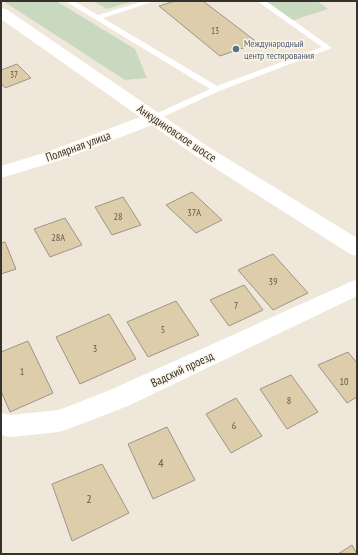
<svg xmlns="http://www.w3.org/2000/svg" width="358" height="555" viewBox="0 0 358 555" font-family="'PT Sans Narrow',sans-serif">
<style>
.green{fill:#c9d9bf}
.building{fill:#decdaa;stroke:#9c9588}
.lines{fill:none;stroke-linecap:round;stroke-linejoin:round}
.lane{fill:#fff;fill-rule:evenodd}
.street{fill:#fff;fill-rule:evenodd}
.secondary{fill:#fff;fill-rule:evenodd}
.service-dot{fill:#5c6f8a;stroke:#fdf5e7;stroke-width:1.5}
.labels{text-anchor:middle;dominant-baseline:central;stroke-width:3;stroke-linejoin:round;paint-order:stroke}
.far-number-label{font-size:9px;fill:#5f594c}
.far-service-label{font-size:10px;fill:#4e5e75;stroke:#fdf5e7;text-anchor:start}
.number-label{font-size:10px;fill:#5f594c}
.street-label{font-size:12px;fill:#35322d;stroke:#fdf5e7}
.near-number-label{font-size:12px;fill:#5f594c}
</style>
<rect width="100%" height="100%" fill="#efe8da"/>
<g class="green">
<path d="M3,1H56L135,49L147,78L125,80Z"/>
<path d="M93,1H134L107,9Z"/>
<path d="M263,1H317L328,9L291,21Z"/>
</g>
<g class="building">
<path d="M175,1H203L258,43L220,56L159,6Z"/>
<path d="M17,64L31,78L5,88L1,83V70Z"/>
<path d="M192,192L222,220L196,233L166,205Z"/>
<path d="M123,197L141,225L112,235L95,207Z"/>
<path d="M65,218L82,245L50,257L34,229Z"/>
<path d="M5,242L16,269L1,274V243Z"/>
<path d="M273,254L308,293L273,310L238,270Z"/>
<path d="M244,285L263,310L229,326L210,300Z"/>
<path d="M176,301L199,335L148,357L127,322Z"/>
<path d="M109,314L136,359L80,384L56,337Z"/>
<path d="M28,341L53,393L10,412L1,391V352Z"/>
<path d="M348,352L357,363V397L347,403L318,365Z"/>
<path d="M291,375L318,412L287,429L260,389Z"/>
<path d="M236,398L262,436L231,453L206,414Z"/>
<path d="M167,427L195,480L153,499L128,444Z"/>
<path d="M102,464L129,513L72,541L52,484Z"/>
<path d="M352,545L357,554H338Z"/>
</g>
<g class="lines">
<path class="lane" d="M65,1H74L98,15L144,1H155L103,18L217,86L322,47L257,1H266L332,48L219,91L154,121L151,120L150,118L151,116L210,89Z"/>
<path class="street" d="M357,279V296L128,406L68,429L59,432L10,437L1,435V413L10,415L59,410L110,390Z"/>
<path class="secondary" d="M1,8L6,9L207,146L357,238V256L350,254L193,154L152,125L64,159L1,178V166L50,151L140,117L1,19Z"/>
</g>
<circle class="service-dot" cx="236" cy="49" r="4"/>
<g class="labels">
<g class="far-number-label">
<text x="215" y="30">13</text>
<text x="14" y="74">37</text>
</g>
<g class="far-service-label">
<text x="244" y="43">Международный<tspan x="244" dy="12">центр тестирования</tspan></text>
</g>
<g class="number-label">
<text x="194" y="212">37А</text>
<text x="118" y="216">28</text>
<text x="58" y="237">28А</text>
<text x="273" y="281">39</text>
<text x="236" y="305">7</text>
<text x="163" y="329">5</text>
<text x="95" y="348">3</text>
<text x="22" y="371">1</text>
<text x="344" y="381">10</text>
<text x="289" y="400">8</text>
<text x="234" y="425">6</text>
</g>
<g class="street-label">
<text transform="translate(177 133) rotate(34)">Анкудиновское шоссе</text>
<text transform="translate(78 146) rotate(-20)">Полярная улица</text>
<text transform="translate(182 369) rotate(-25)">Вадский проезд</text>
</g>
<g class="near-number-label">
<text x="161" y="462">4</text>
<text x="89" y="498">2</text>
</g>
</g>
<rect width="358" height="555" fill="none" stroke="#35322d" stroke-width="4"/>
</svg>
